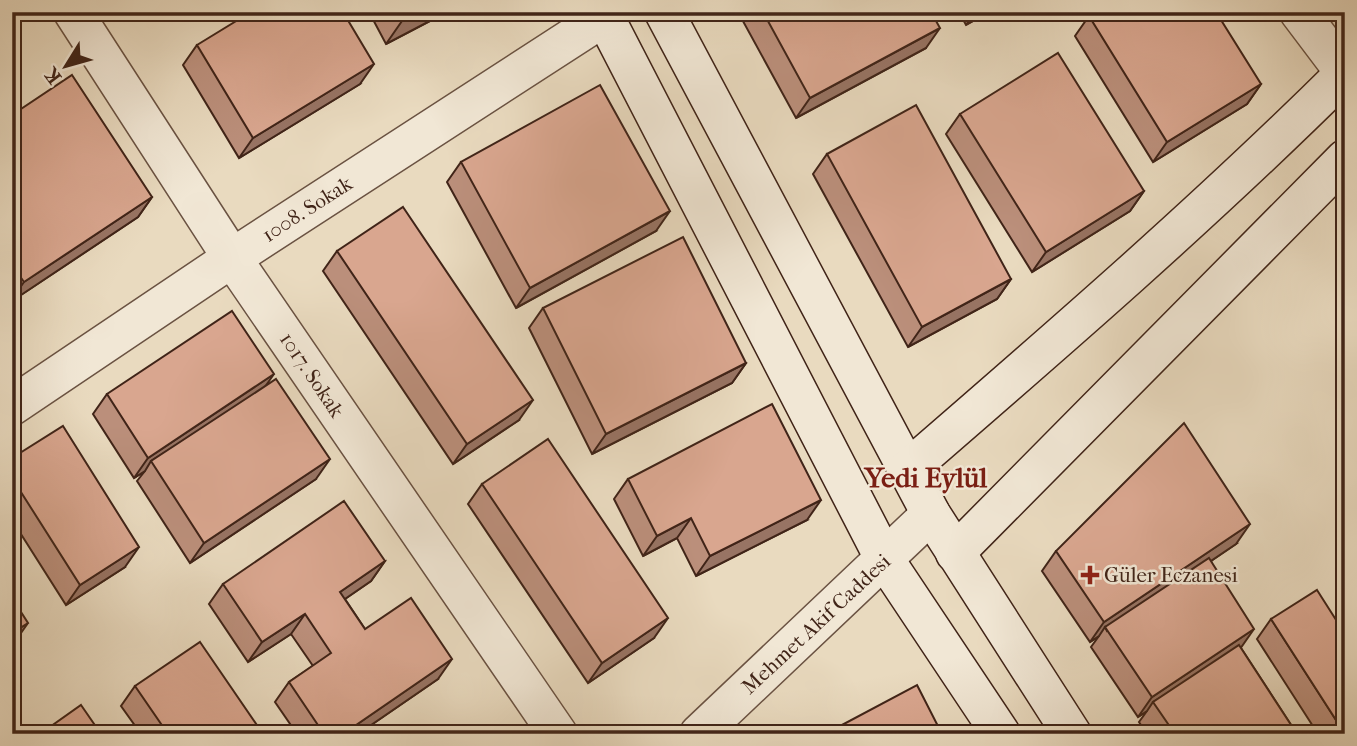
<svg xmlns="http://www.w3.org/2000/svg" width="1357" height="746" viewBox="0 0 1357 746" font-family="'IM FELL French Canon',serif">
<style>
.lines{fill:none;stroke-linecap:round;stroke-linejoin:round}
.street-casing{stroke:#6a5242;stroke-width:41}
.secondary-casing{stroke:#402418;stroke-width:41}
.street{stroke:#f1e7d5;stroke-width:38}
.secondary{stroke:#f1e7d5;stroke-width:38}
.wall{fill:#bb8f7b;stroke:#402418;stroke-width:2}
.shaded-wall{fill:#987464;stroke:#402418;stroke-width:2}
.building{fill:#d9a68f;stroke:#402418;stroke-width:2}
.poi-dot{fill:#8f2418;stroke:#f1e7d5;stroke-width:2.5}
.labels{text-anchor:middle;dominant-baseline:central;stroke-width:5;stroke-linejoin:round;paint-order:stroke}
.street-label{font-size:21px;fill:#402418;stroke:#f1e7d5}
.poi-label{font-size:21px;fill:#402418;stroke:#f1e7d5;text-anchor:start}
.district-label{font-size:28px;font-weight:bold;fill:#7a1f14;stroke:#f1e7d5}
</style>
<rect width="100%" height="100%" fill="#e9dabf"/>
<filter id="stains"><feTurbulence type="fractalNoise" baseFrequency=".00286" numOctaves="4"/><feColorMatrix values="0 0 0 0 .2 0 0 0 0 .09 0 0 0 0 .02 0 0 0 .5 -.17"/></filter>
<radialGradient id="worn" r=".72"><stop offset=".6" stop-color="#630" stop-opacity="0"/><stop offset="1" stop-color="#630" stop-opacity=".3"/></radialGradient>
<g class="lines">
<g class="street-casing">
<g id="street">
<path d="M73,12L232,258L558,734"/>
<path d="M1299,12L1345,73"/>
<path d="M12,406L232,258L604,17"/>
<path d="M699,734L931,514"/>
</g>
</g>
<g class="secondary-casing">
<g id="secondary">
<path d="M602,12L885,560L1001,734"/>
<path d="M664,12L931,514L1072,734"/>
<path d="M907,470C1056,341 1205,212 1345,73"/>
<path d="M955,553L1345,159"/>
</g>
</g>
<use href="#street" class="street"/>
<use href="#secondary" class="secondary"/>
</g>
<g class="wall">
<path d="M369,12H447L386,44Z"/>
<path d="M738,12H931L926,48L796,118Z"/>
<path d="M959,12H989L966,25Z"/>
<path d="M1089,16L1261,84L1247,104L1153,162L1075,36Z"/>
<path d="M197,45L360,84L239,158L183,65Z"/>
<path d="M960,114L1144,191L1130,211L1032,272L946,134Z"/>
<path d="M12,115L152,197L138,217L12,301Z"/>
<path d="M827,154L1011,279L997,299L908,347L813,174Z"/>
<path d="M461,162L656,231L516,308L447,182Z"/>
<path d="M337,251L519,420L453,464L323,271Z"/>
<path d="M543,308L746,363L732,383L592,454L529,328Z"/>
<path d="M266,385L316,479L190,563L137,481L145,471L134,478L93,414L107,394Z"/>
<path d="M12,458L125,567L66,605L12,520Z"/>
<path d="M628,479L807,520L696,576L677,538L643,556L614,499Z"/>
<path d="M482,484L654,638L588,683L468,504Z"/>
<path d="M1236,544L1211,561L1241,648L1295,731L1293,734H1147L1139,722L1147,711L1138,717L1091,647L1099,636L1090,642L1042,571L1056,551Z"/>
<path d="M385,561L371,581L345,599L365,629L438,679L358,734H297L275,702L289,682L313,666L291,634L248,662L209,604L223,584Z"/>
<path d="M1271,619L1345,734H1318L1257,639Z"/>
<path d="M135,686L263,734H141L121,706Z"/>
</g>
<g class="shaded-wall">
<path d="M17,12H23L12,26V15Z"/>
<path d="M419,12H447L386,44L402,21Z"/>
<path d="M975,12H989L966,25Z"/>
<path d="M940,28L926,48L796,118L810,98Z"/>
<path d="M374,64L360,84L239,158L253,138Z"/>
<path d="M1261,84L1247,104L1153,162L1167,142Z"/>
<path d="M1144,191L1130,211L1032,272L1046,252Z"/>
<path d="M152,197L138,217L12,301V299L24,282Z"/>
<path d="M670,211L656,231L516,308L530,288Z"/>
<path d="M1011,279L997,299L908,347L922,327Z"/>
<path d="M746,363L732,383L592,454L606,434Z"/>
<path d="M274,374L260,394L151,461L145,471L134,478L148,458Z"/>
<path d="M533,400L519,420L453,464L467,444Z"/>
<path d="M330,459L316,479L190,563L204,543Z"/>
<path d="M821,500L807,520L696,576L710,556Z"/>
<path d="M691,518L677,538L643,556L657,536Z"/>
<path d="M1250,524L1236,544L1107,631L1105,627L1099,636L1090,642L1104,622Z"/>
<path d="M139,547L125,567L66,605L80,585Z"/>
<path d="M385,561L371,581L326,612L340,592Z"/>
<path d="M305,614L291,634L248,662L262,642Z"/>
<path d="M668,618L654,638L588,683L602,663Z"/>
<path d="M28,623L14,643L12,644V633Z"/>
<path d="M1254,629L1240,649L1153,702L1147,711L1138,717L1152,697Z"/>
<path d="M452,659L438,679L358,734H343Z"/>
</g>
<g class="building">
<path d="M251,12H343L374,64L253,138L197,45Z"/>
<path d="M397,12H419L402,21Z"/>
<path d="M763,12H931L940,28L810,98Z"/>
<path d="M1096,12H1216L1261,84L1167,142L1089,16Z"/>
<path d="M1058,53L1144,191L1046,252L960,114Z"/>
<path d="M72,75L152,197L24,282L12,265V115Z"/>
<path d="M600,85L670,211L530,288L461,162Z"/>
<path d="M916,105L1011,279L922,327L827,154Z"/>
<path d="M403,207L533,400L467,444L337,251Z"/>
<path d="M683,237L746,363L606,434L543,308Z"/>
<path d="M232,311L274,374L148,458L107,394Z"/>
<path d="M276,379L330,459L204,543L151,461Z"/>
<path d="M772,404L821,500L710,556L691,518L657,536L628,479Z"/>
<path d="M1184,423L1250,524L1104,622L1056,551Z"/>
<path d="M63,426L139,547L80,585L12,478V458Z"/>
<path d="M548,439L668,618L602,663L482,484Z"/>
<path d="M344,501L385,561L340,592L365,629L411,598L452,659L343,734H324L289,682L331,653L305,614L262,642L223,584Z"/>
<path d="M1209,558L1254,629L1152,697L1105,627Z"/>
<path d="M1317,590L1345,634V734L1271,619Z"/>
<path d="M12,598L28,623L12,633Z"/>
<path d="M200,642L263,734H168L135,686Z"/>
<path d="M1239,645L1295,731L1291,734H1175L1153,702Z"/>
<path d="M917,685L942,734H825Z"/>
<path d="M81,705L101,734H40Z"/>
</g>
<path class="poi-dot" d="M1086.5 564.5h7v7h7v7h-7v7h-7v-7h-7v-7h7z"/>
<g class="labels">
<g class="street-label">
<text transform="translate(307 209) rotate(-33)">1008. Sokak</text>
<text transform="translate(312 375) rotate(56)">1017. Sokak</text>
<text transform="translate(816 624) rotate(-43)">Mehmet Akif Caddesi</text>
</g>
<g class="poi-label">
<text x="1104" y="575">Güler Eczanesi</text>
</g>
<g class="district-label">
<text x="926" y="477">Yedi Eylül</text>
</g>
</g>
<rect width="1357" height="746" fill="none" stroke="#e9dabf" stroke-width="42"/>
<rect x="14" y="14" width="1329" height="718" fill="none" stroke="#402418" stroke-width="3.5"/>
<rect x="21" y="21" width="1315" height="704" fill="none" stroke="#402418" stroke-width="2"/>
<g transform="translate(66 66) rotate(233)" stroke="#f1e7d5" stroke-width="5" paint-order="stroke">
<path d="M0-5L12 26L0 18L-12 26Z" fill="#402418"/>
<text y="-10" font-size="19" font-weight="bold" text-anchor="middle" fill="#402418">K</text>
</g>
<rect width="100%" height="100%" filter="url(#stains)"/>
<rect width="100%" height="100%" fill="url(#worn)"/>
</svg>
